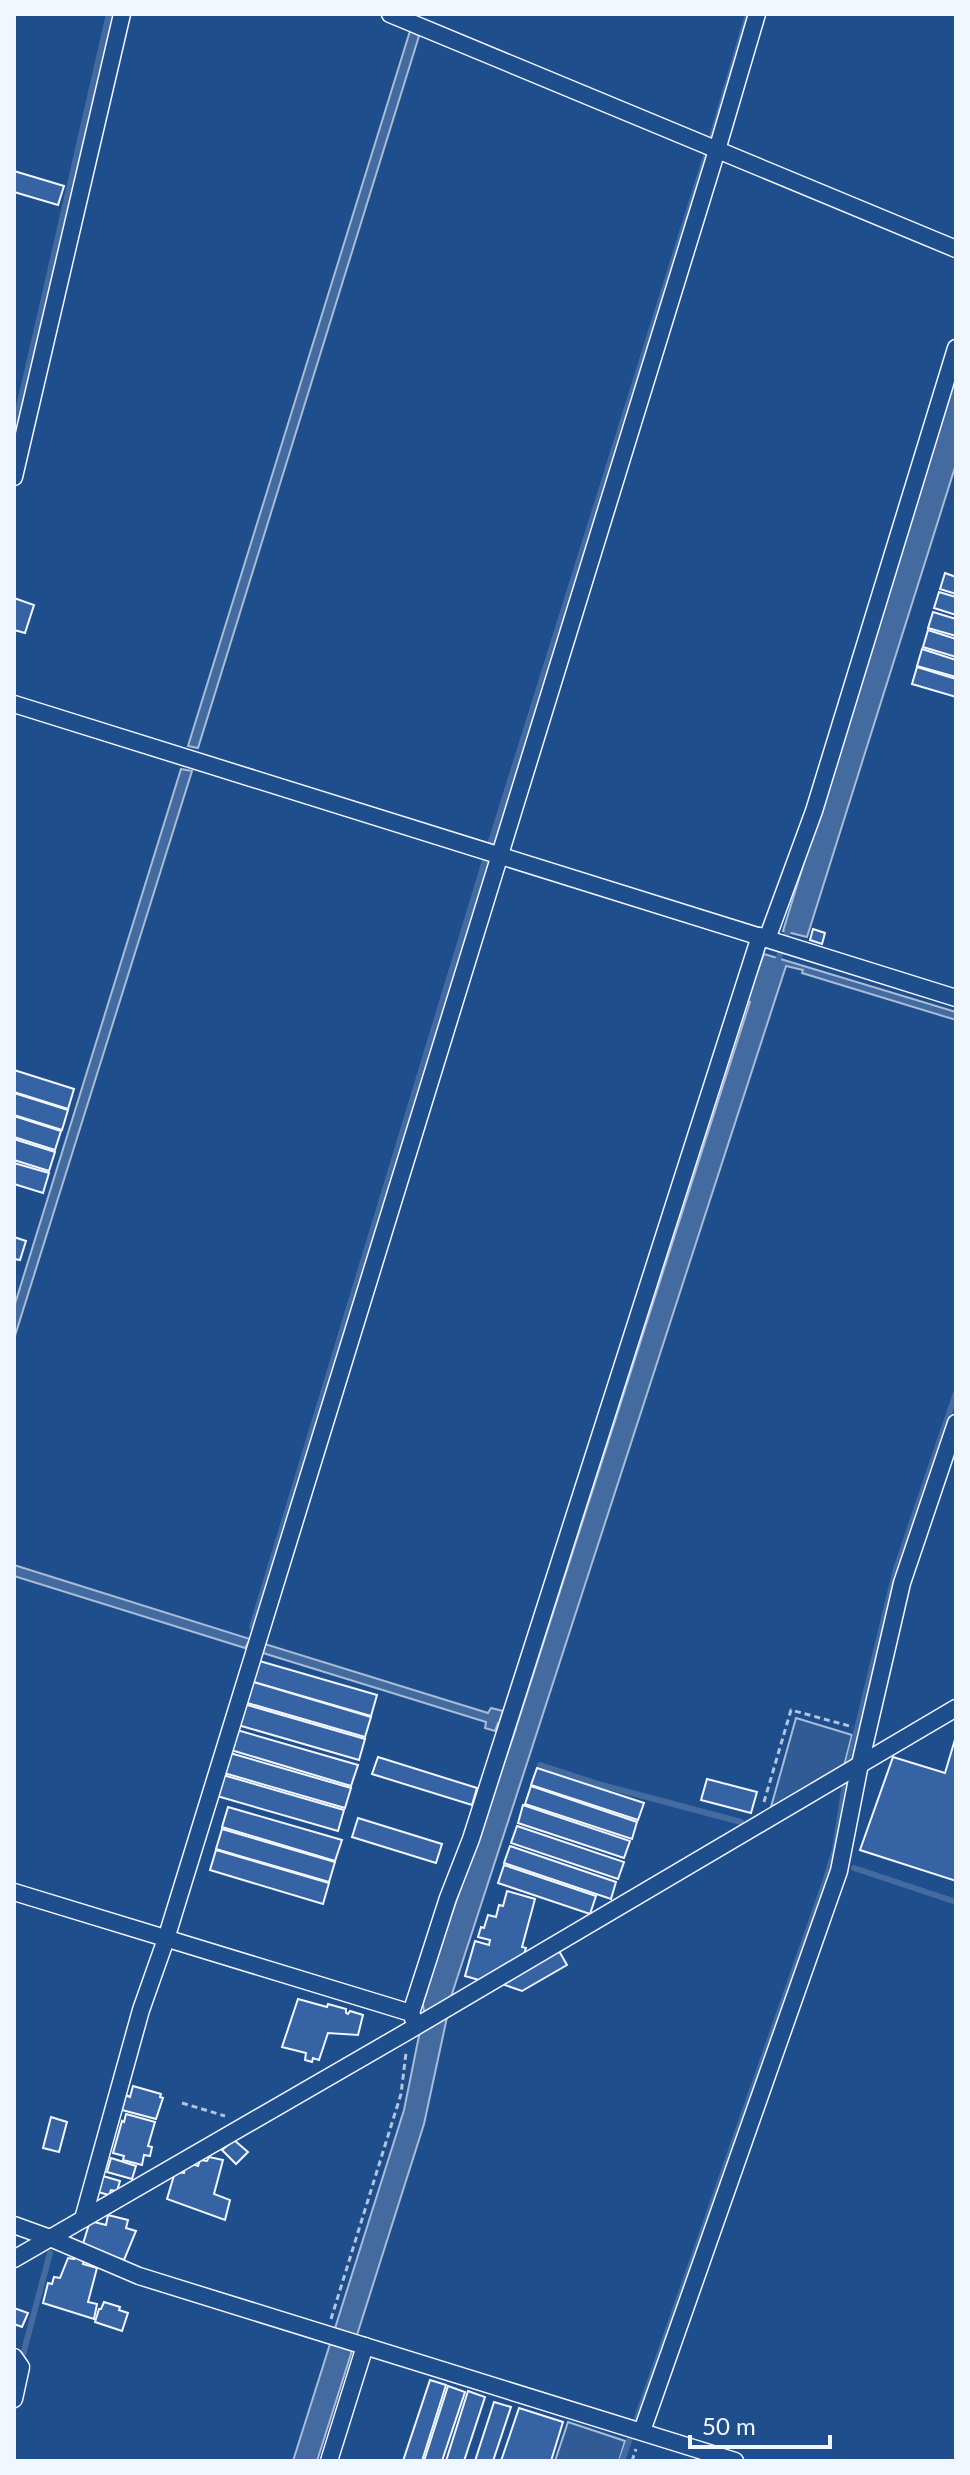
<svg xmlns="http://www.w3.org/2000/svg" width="970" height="2475" viewBox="0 0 970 2475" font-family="Lato,sans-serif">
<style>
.built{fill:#305b95;stroke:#a8bbd7;stroke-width:2}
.water{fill:#446ba0;stroke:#a8bbd7;stroke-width:2}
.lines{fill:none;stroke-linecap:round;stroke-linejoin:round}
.stream{stroke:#446ba0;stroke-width:6}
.building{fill:#3563a3;stroke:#f2f6ff;stroke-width:2}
.street-casing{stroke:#f2f6ff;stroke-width:19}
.path{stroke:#b3c4dc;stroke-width:3;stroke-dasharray:6 4;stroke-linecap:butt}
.street{stroke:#1f4e8c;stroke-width:16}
</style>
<rect width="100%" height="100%" fill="#1f4e8c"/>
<g class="built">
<path d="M796,1718L852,1735L844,1766L771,1807Z"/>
<path d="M568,2422L625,2441L619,2461H555Z"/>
</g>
<g class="water">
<path d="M410,31L419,36L198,748L188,746Z"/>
<path d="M956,369V464L807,937L783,931Z"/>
<path d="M181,769L192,771L14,1339V1307Z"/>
<path d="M764,954L956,1012V1020L802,973L803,970L786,966L452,1994L424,2124L317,2461H293L404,2110L424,2011L422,2000L516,1729L498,1723L495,1731L485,1728L486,1722L263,1653L265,1644L488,1713L491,1708L503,1711L500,1720L516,1724V1728L750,1002L746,1001Z"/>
<path d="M14,1565L250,1639L245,1648L14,1576Z"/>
</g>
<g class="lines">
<g class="stream">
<path d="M14,429L109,14"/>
<path d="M777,963L790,925"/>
<path d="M252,1627L483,867L712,137L748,14"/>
<path d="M540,1765L598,1784L741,1822"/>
<path d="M848,1766L896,1569L956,1393"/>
<path d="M854,1868L956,1902"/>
<path d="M21,2362L50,2253"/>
<path d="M622,2461L825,1882L835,1849L846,1777"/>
</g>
</g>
<g class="building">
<path d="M14,171L64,186L58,205L14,192Z"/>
<path d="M945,573L956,577V594L940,589Z"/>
<path d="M939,592L956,597V615L934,608Z"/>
<path d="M14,598L34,605L25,633L14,630Z"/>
<path d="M933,612L956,619V636L928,628Z"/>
<path d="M928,630L956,639V657L923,647Z"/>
<path d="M922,649L956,660V677L917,666Z"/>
<path d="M917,667L956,679V697L912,684Z"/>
<path d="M813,929L825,933L822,944L810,940Z"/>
<path d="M14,1070L74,1089L68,1109L14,1092Z"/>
<path d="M14,1093L68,1110L62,1130L14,1115Z"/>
<path d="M14,1116L61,1131L55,1150L14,1137Z"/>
<path d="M14,1139L55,1152L49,1171L14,1160Z"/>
<path d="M14,1163L49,1173L43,1193L14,1184Z"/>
<path d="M14,1237L26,1241L20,1260L14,1259Z"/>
<path d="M256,1660L377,1695L371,1716L250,1681Z"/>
<path d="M250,1681L371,1717L365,1737L244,1702Z"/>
<path d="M244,1704L365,1739L359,1760L238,1725Z"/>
<path d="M237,1730L358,1765L351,1786L231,1750Z"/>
<path d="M956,1736V1881L860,1850L893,1757L945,1773Z"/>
<path d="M230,1753L351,1788L345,1808L224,1773Z"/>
<path d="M378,1757L477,1788L472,1805L372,1774Z"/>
<path d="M537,1768L644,1803L638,1820L531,1785Z"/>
<path d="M223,1775L344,1810L338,1831L217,1796Z"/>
<path d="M707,1779L757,1792L751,1813L701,1800Z"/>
<path d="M531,1786L637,1822L632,1839L525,1804Z"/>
<path d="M523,1805L630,1841L624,1858L518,1823Z"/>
<path d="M228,1807L342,1840L335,1861L222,1827Z"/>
<path d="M358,1818L442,1844L436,1863L352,1837Z"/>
<path d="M517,1826L624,1862L618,1879L511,1843Z"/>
<path d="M222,1829L335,1862L329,1882L216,1849Z"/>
<path d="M510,1846L616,1882L611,1899L504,1863Z"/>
<path d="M216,1850L329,1883L323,1904L210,1870Z"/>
<path d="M504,1865L596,1896L590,1914L498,1883Z"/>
<path d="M507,1891L535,1899L522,1947L526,1948L524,1954L479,1980L465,1976L475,1941L489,1945L490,1940L478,1937L481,1927L484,1928L488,1915L496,1917L499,1905L503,1906Z"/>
<path d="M559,1951L567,1965L522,1991L502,1984Z"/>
<path d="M298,1999L327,2007L328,2004L346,2009V2013L348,2014L350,2011L363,2015L358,2035L328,2033L319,2060L313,2058L312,2062L305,2060L306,2053L282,2047Z"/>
<path d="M133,2086L161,2094L160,2097L163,2098L156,2119L122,2110L126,2095L130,2097Z"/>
<path d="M126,2114L155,2122L148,2146L152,2147L150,2156L144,2155L142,2165L123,2160L124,2156L113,2153L122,2121L124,2122Z"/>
<path d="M51,2117L67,2122L59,2152L43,2148Z"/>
<path d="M234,2140L248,2152L236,2164L222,2150Z"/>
<path d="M209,2157L223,2160L214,2194L230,2200L225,2220L167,2199L175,2172L184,2173L185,2166L189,2167L190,2163L198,2166L200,2160L207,2161Z"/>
<path d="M111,2158L136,2166L132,2179L107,2172Z"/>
<path d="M103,2176L120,2181L117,2191L111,2190L109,2195L98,2192Z"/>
<path d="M108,2215L128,2220L126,2228L136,2231L124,2260L82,2247L90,2221L106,2225Z"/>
<path d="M74,2256L84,2258L83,2264L97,2268L88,2302L97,2304L94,2319L43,2303L48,2283L52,2284L54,2277L60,2278L68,2258L74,2259Z"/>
<path d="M104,2302L120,2307L119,2310L128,2313L122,2331L95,2322L99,2309H101Z"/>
<path d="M14,2308L28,2313L22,2327L14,2324Z"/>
<path d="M430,2380L446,2385L422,2461H403Z"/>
<path d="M448,2386L465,2392L442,2461H424Z"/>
<path d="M468,2391L485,2397L464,2461H446Z"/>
<path d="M494,2402L511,2407L493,2461H475Z"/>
<path d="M519,2408L563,2422L551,2461H501Z"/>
</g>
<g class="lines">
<g class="street-casing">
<g id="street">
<path d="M390,14L956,249"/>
<path d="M14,477L122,14"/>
<path d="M14,704L956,998"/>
<path d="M767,939L814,811L956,348"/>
<path d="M14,1892L411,2013L414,2021"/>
<path d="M411,2013L448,1898L471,1839L760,936"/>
<path d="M83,2219L141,2010L166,1939L717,150L757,14"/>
<path d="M14,2225L50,2238L139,2276L735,2461"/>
<path d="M14,2259L410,2030L956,1708"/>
<path d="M14,2357L21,2367L14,2399"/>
<path d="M642,2431L839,1871L860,1764L902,1583L956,1423"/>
<path d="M329,2461L365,2346"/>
</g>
</g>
<g class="path">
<path d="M764,1802L791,1710L853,1727"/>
<path d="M182,2103L225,2116"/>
<path d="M331,2319L401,2094L406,2053"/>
<path d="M632,2461L636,2449"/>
</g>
<use href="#street" class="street"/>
</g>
<rect width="970" height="2475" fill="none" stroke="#f2f6ff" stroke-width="32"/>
<path d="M690 2435v12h140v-12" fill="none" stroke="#f2f6ff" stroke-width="4"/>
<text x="702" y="2435" font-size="24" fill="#f2f6ff" stroke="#1f4e8c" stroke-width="6" paint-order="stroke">50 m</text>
</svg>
